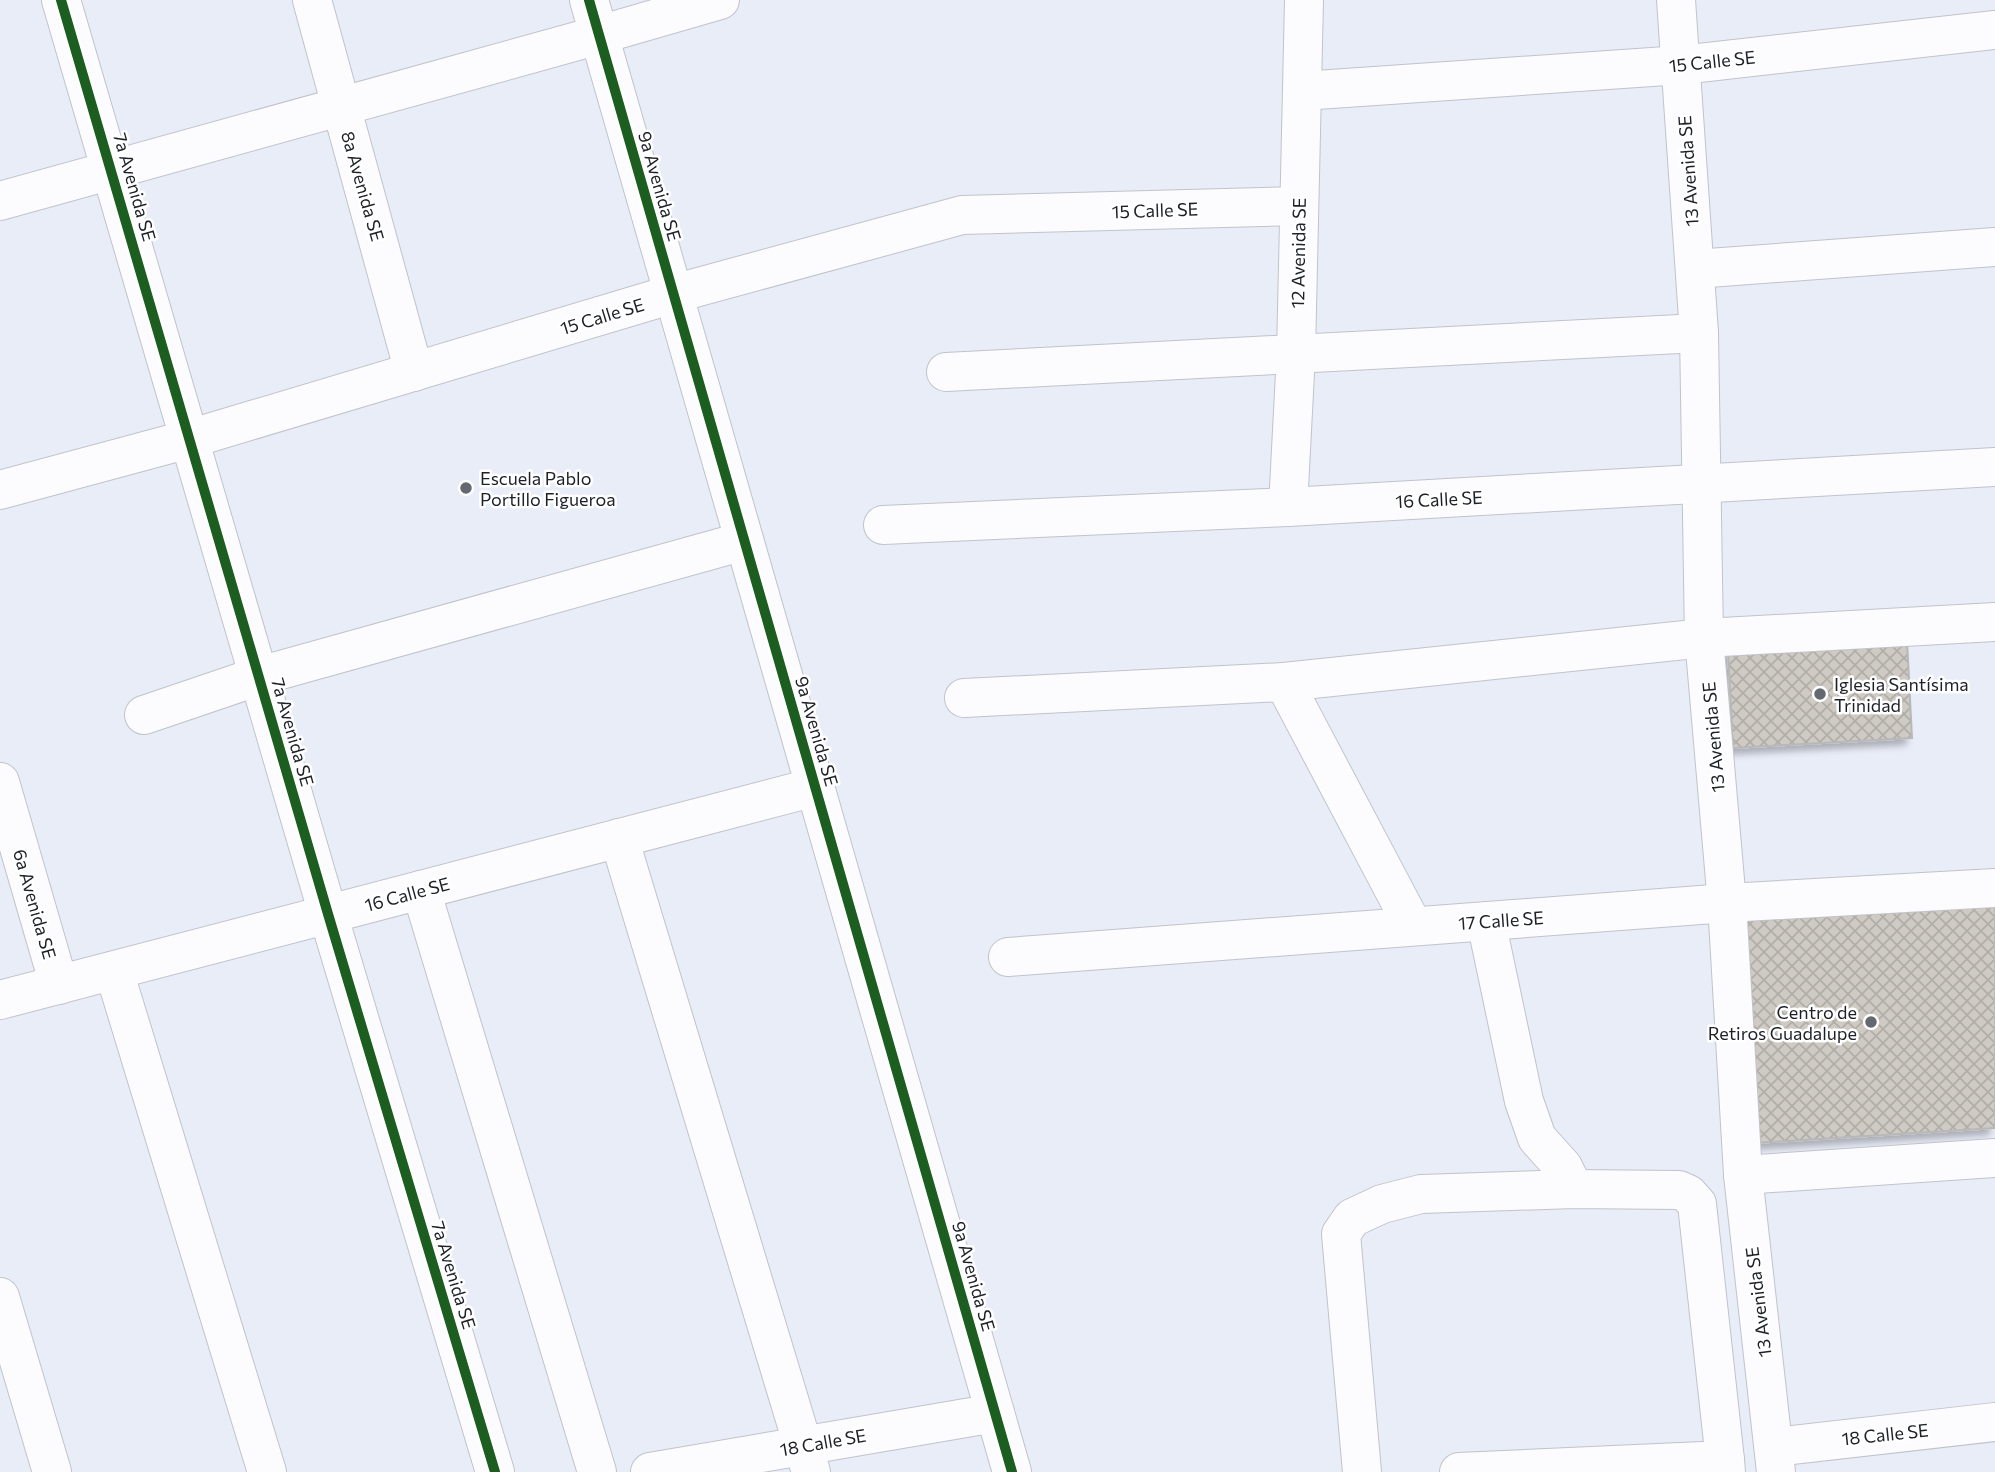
<svg xmlns="http://www.w3.org/2000/svg" width="1995" height="1472" viewBox="0 0 1995 1472" font-family="Commissioner,sans-serif">
<style>
.building{fill:url(#building-cross-hatch);stroke:#b8b8b9;stroke-width:2;filter:url(#shadow)}
.lines{fill:none;stroke-linecap:round;stroke-linejoin:round}
.street-casing{stroke:#c0c3cb;stroke-width:40}
.street{stroke:#fcfcfe;stroke-width:38}
.cycleway-casing{stroke:#fff;stroke-width:15}
.cycleway{stroke:#1b5e20;stroke-width:10}
.poi-dot{fill:#646870;stroke:#fff;stroke-width:2.5}
.labels{text-anchor:middle;dominant-baseline:central;stroke-width:5;stroke-linejoin:round;paint-order:stroke}
.street-label{font-size:18px;fill:#1d2027;stroke:#fff}
.poi-label{font-size:18px;fill:#1d2027;stroke:#fff;text-anchor:start}
</style>
<defs>
<pattern id="building-cross-hatch" width="8" height="8" patternUnits="userSpaceOnUse" patternTransform="scale(1.75)"><rect width="8" height="8" fill="#cfcbc4"/><path d="M0 0l8 8M0 8l8-8" fill="none" stroke="#b1aea8"/></pattern>
<filter id="shadow"><feDropShadow dx="-6" dy="6" stdDeviation="3.5" flood-color="#0004"/></filter>
</defs>
<rect width="100%" height="100%" fill="#e9edf8"/>
<g class="building">
<path d="M1907,641L1912,738L1733,748L1728,650Z"/>
<path d="M1995,900V1128L1755,1143L1741,916Z"/>
</g>
<g class="lines">
<g class="street-casing">
<g id="street">
<path d="M61,0L328,914L495,1472"/>
<path d="M312,0L414,372"/>
<path d="M589,0L1012,1472"/>
<path d="M1676,0L1699,333L1704,638L1727,903L1743,1175L1776,1472"/>
<path d="M1302,91L1681,65L1995,30"/>
<path d="M0,201L599,35L720,0"/>
<path d="M1695,269L1995,247"/>
<path d="M946,372L1699,333"/>
<path d="M0,490L189,439L673,294L962,215L1299,206"/>
<path d="M1288,507L1296,354L1304,0"/>
<path d="M883,525L1288,507L1995,467"/>
<path d="M1284,682L1413,926"/>
<path d="M964,698L1284,682L1704,638L1995,622"/>
<path d="M144,715L259,676L744,541"/>
<path d="M0,782L59,985"/>
<path d="M619,838L811,1472"/>
<path d="M421,890L597,1472"/>
<path d="M1486,921L1524,1101L1537,1138L1563,1167L1574,1189"/>
<path d="M1008,957L1727,903L1995,888"/>
<path d="M114,971L267,1472"/>
<path d="M0,1000L815,787"/>
<path d="M1743,1175L1995,1158"/>
<path d="M0,1297L52,1472"/>
<path d="M1774,1447L1995,1422"/>
<path d="M650,1472L995,1413"/>
<path d="M1362,1472L1341,1234L1352,1218L1382,1204L1421,1194L1574,1189L1679,1190L1688,1194L1697,1204L1725,1460"/>
<path d="M1459,1472L1725,1460L1726,1472"/>
</g>
</g>
<use href="#street" class="street"/>
<g class="cycleway-casing">
<g id="cycleway">
<path d="M61,0L328,914L495,1472"/>
<path d="M589,0L1012,1472"/>
</g>
</g>
<use href="#cycleway" class="cycleway"/>
</g>
<g class="poi-dot">
<circle cx="466" cy="488" r="7"/>
<circle cx="1820" cy="694" r="7"/>
<circle cx="1871" cy="1022" r="7"/>
</g>
<g class="labels">
<g class="street-label">
<text transform="translate(1712 61) rotate(-6)">15 Calle SE</text>
<text transform="translate(1688 171) rotate(-94)">13 Avenida SE</text>
<text transform="translate(363 186) rotate(74)">8a Avenida SE</text>
<text transform="translate(660 186) rotate(74)">9a Avenida SE</text>
<text transform="translate(135 187) rotate(74)">7a Avenida SE</text>
<text transform="translate(1155 210) rotate(-2)">15 Calle SE</text>
<text transform="translate(1298 253) rotate(-89)">12 Avenida SE</text>
<text transform="translate(602 316) rotate(-17)">15 Calle SE</text>
<text transform="translate(1439 499) rotate(-3)">16 Calle SE</text>
<text transform="translate(817 731) rotate(74)">9a Avenida SE</text>
<text transform="translate(293 732) rotate(74)">7a Avenida SE</text>
<text transform="translate(1713 737) rotate(-95)">13 Avenida SE</text>
<text transform="translate(407 894) rotate(-15)">16 Calle SE</text>
<text transform="translate(35 904) rotate(74)">6a Avenida SE</text>
<text transform="translate(1501 920) rotate(-4)">17 Calle SE</text>
<text transform="translate(454 1275) rotate(73)">7a Avenida SE</text>
<text transform="translate(974 1276) rotate(74)">9a Avenida SE</text>
<text transform="translate(1758 1302) rotate(-97)">13 Avenida SE</text>
<text transform="translate(1885 1434) rotate(-6)">18 Calle SE</text>
<text transform="translate(823 1442) rotate(-10)">18 Calle SE</text>
</g>
<g class="poi-label">
<text x="480" y="478">Escuela Pablo<tspan x="480" dy="21">Portillo Figueroa</tspan></text>
<text x="1834" y="684">Iglesia Santísima<tspan x="1834" dy="21">Trinidad</tspan></text>
<text x="1857" y="1012" text-anchor="end">Centro de<tspan x="1857" dy="21">Retiros Guadalupe</tspan></text>
</g>
</g>
</svg>
